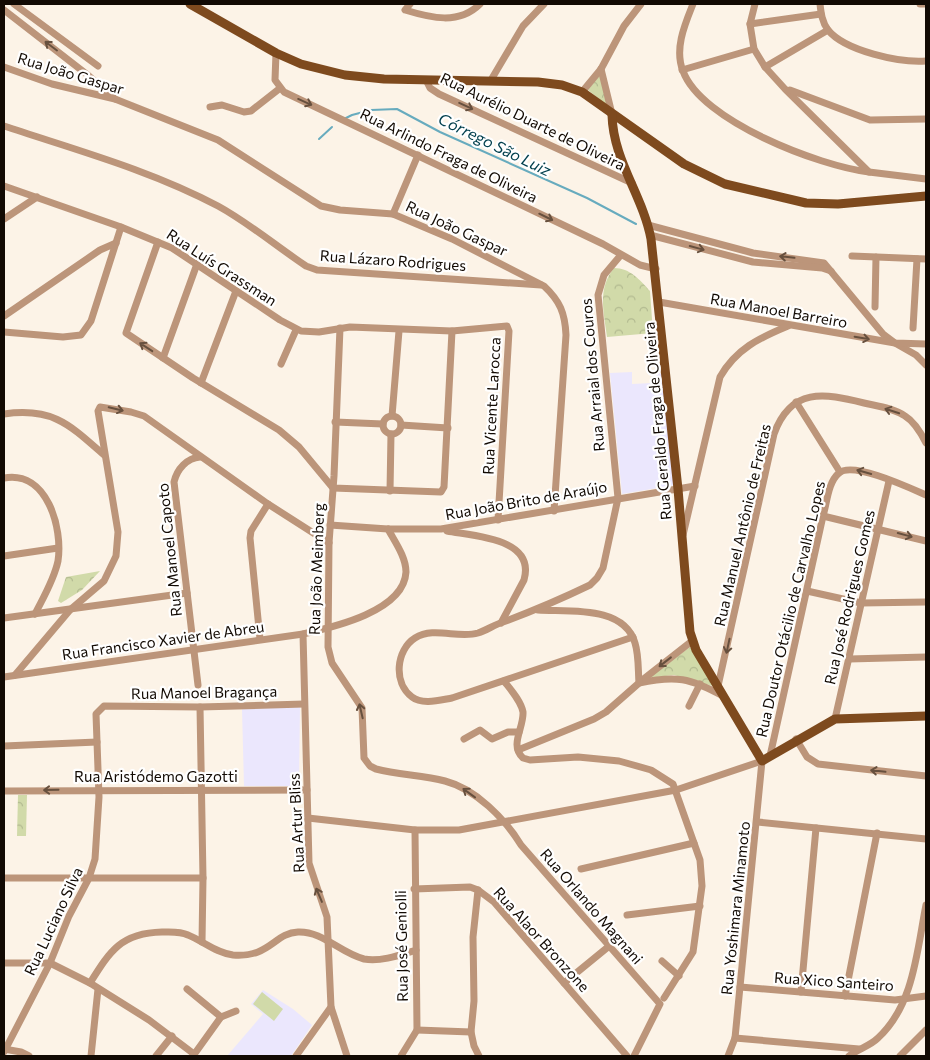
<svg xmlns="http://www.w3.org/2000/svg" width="930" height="1060" viewBox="0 0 930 1060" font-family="Commissioner,sans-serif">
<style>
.education{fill:#ebe7fd}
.green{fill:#d1daa9}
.park{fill:url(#park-crowns)}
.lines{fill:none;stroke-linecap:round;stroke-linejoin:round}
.stream{stroke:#67abbe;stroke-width:2}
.minor{stroke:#bc957a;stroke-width:7}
.major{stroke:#7e4a1e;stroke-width:9}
.oneway{stroke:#67503e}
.labels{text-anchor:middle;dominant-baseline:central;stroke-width:4.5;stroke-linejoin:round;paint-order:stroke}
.street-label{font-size:15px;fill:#120a03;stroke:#fff}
.water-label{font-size:16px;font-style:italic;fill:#003f4d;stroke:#fff}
</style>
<defs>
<pattern id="park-crowns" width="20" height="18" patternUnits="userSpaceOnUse" patternTransform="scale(1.25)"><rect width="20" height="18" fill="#d1daa9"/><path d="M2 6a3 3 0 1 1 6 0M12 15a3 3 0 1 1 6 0" fill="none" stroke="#b2ba90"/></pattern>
</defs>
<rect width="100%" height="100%" fill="#fcf3e7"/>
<g class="education">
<path d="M632,372V384L652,383L658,373L664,374L675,485L622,494L610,373Z"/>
<path d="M300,707L299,786H244L242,709Z"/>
<path d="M263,990L293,1009L312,1025L291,1056H227L263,1014L251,1004Z"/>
</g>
<path class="green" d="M262,992L283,1009L274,1021L253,1004Z"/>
<g class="park">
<path d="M602,72L607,103L605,104L588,90Z"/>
<path d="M614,268C630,268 640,280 650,291L653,333L607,337C604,312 597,289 614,268Z"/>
<path d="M100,571L82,590L61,603L58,601L66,577Z"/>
<path d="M690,647L713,686L674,675L648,678Z"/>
<path d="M18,795H27L26,836H17Z"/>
</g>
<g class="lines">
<g class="stream">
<path d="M344,119L352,115L371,110L397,109L440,132L587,198L636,224"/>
<path d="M319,139L332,127"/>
</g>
<g class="minor">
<path d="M14,4L98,66"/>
<path d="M410,4L405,10C431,18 459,25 480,4"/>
<path d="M693,4C685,24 674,49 683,71C701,121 819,166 869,172"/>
<path d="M755,4L750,24L754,49L765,67L785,89L869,172L926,179"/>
<path d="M820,4C821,13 822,22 828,30C845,51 900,63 926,61"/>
<path d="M920,4H926"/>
<path d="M4,10L89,76L115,99"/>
<path d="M750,24L821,14"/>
<path d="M276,53L275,80L284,92L603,244L640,265L656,269"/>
<path d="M4,67L52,84L115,99L218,140L321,206L340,210L393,214L452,239L544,286C560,301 565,313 566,335L554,511"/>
<path d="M765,67L828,30"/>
<path d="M601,69L612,114"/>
<path d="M682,70L754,49"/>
<path d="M426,80L430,88L439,94L632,183"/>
<path d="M491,80L523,26L544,4"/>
<path d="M790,90L870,120L926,119"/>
<path d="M582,92L601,69L624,26L641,4"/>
<path d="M210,107L222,105L244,112L251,111L279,89"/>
<path d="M4,126C76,150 150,170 218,206C249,223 276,246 306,266L317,270L541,285"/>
<path d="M4,186L121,227L172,248L280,320L301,331L319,332L350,327L452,331L507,326L509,331L498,520"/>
<path d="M393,214L418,155"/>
<path d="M4,219L37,197"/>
<path d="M648,225L753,253L824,263L883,334L895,343L916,355L926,365"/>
<path d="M650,235L753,262L822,268L831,271"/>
<path d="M158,242L126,333L193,378L279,430L299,447L333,488L441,492L444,487L452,331"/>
<path d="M620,256L604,275L598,295L618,498L603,568L597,578L590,585C561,599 533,611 503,622C494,625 487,630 478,633C458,639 434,626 415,638C396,650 393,683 412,697C422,705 440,700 452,698L633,637"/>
<path d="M852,256L926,259"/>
<path d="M659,302L895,343L926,344"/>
<path d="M875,307L876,257"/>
<path d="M4,316L100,250L116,243"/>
<path d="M340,328L334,476L329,543L328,647L332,663L362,708L364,758L370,766L376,769C399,775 423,775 445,781C476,789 505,819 521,845L660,1004L634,1056"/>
<path d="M913,328L917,259"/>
<path d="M4,332L63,337L81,335L91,321L121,227"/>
<path d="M163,358L197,264"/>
<path d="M281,364L296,330"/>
<path d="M201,383L236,291"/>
<path d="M796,402L840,472"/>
<path d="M4,414C53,407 70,425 104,455"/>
<path d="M392,416L399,331"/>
<circle cx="392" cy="425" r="9"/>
<path d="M335,422L383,424"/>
<path d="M401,425L448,428"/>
<path d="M4,478C47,470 63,528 58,561C54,580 43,598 35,614"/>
<path d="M390,491L391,434"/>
<path d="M823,516L926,541"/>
<path d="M330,525L388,529H441L695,486"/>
<path d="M447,531C474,536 536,538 524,580L501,623"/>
<path d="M683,535L720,377C736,349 759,338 788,326"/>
<path d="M4,556L58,548"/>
<path d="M807,591L861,603L926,602"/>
<path d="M4,618L187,593"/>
<path d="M260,639L250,538L251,531L268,504"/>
<path d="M849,659L926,657"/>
<path d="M15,675L70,610L104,581L116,556L118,532L98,411L100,407L131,412L144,416L268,504L329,543"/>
<path d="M4,677L303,634C334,627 404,611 406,572C406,557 395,542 388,529"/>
<path d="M504,681C511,690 521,701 523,712C524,728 509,745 523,758L530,760L578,757L619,761L651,770L673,784L700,860L702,886L693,952L664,998"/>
<path d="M641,681L692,641"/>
<path d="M639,683C676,675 690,678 723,696"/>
<path d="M198,685L174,482C177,469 187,458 200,457"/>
<path d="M718,686L774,434C791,387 824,393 864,403C877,406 894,408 905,416C915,422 921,433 926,443"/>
<path d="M689,706L700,684"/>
<path d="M200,707L203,878L202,942"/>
<path d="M835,719L889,481"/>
<path d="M464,739L480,730L492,739L508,732H519"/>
<path d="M796,739L807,757L818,764L926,776"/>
<path d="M4,746L97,742"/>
<path d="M518,750L594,719L606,712L639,683C638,670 639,656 635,643C624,605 569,612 538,610"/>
<path d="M770,756L823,516C827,503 828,482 839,473C853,461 910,488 926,495"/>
<path d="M4,791L307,790"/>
<path d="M308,818L415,830H459L676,790L762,761L735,1038L728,1056"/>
<path d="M758,822L926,839"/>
<path d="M581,869L694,843"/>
<path d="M4,878H203"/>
<path d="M414,889L470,887L478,890L494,902L627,1056"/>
<path d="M478,890L473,937L474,1001L471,1032L474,1046L479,1056"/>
<path d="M627,915L700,906"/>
<path d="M662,961L679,976"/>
<path d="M4,963H50L90,983L149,1020L194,1054"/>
<path d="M90,983C110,951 121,933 162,932C170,932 180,931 188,935C203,941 216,953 233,955C270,958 274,933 298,932C323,931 340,953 364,959C381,962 400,955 416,950"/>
<path d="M564,983L608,947"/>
<path d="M740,987L895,1000L926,996"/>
<path d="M187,989L221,1017"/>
<path d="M801,992L816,828"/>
<path d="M845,996L877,833"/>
<path d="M331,1007L347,1056"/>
<path d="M417,1030L471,1032"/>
<path d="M735,1038L859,1049"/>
<path d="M4,1049L21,1052L29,1056"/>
<path d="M4,1052L50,963L69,916L89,878L95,859L99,797L96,714L104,706L200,707L304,704"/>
<path d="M91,1056L98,989"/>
<path d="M156,1056L172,1036"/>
<path d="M193,1056L221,1017L236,1011"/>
<path d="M296,1056L331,1007L327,917L309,863L303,634"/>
<path d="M401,1056L417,1030L415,830"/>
<path d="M849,1056C858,1049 870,1046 878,1038C914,1005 917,950 926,905"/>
<path d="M900,1056L926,1030"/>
</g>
<g class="major">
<path d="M190,4L276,53L301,64L345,75L384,79L538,82L562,85L582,92L684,164L725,184L806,203L838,204L926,196"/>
<path d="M612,115C613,160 643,196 651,239L678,489L690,632L696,650L762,761L835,719L926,716"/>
</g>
</g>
<defs><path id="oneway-shaft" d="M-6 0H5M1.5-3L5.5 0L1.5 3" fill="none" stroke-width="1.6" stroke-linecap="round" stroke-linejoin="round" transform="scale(1.25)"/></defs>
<g class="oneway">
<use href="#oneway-shaft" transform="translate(51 46) rotate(-143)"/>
<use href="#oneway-shaft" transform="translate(305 102) rotate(24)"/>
<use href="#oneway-shaft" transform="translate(466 106) rotate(25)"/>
<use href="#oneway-shaft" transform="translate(546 217) rotate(26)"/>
<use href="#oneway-shaft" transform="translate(697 248) rotate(15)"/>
<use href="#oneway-shaft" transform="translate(787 257) rotate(-174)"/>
<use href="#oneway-shaft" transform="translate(862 338) rotate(10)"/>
<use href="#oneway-shaft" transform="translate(146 347) rotate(-147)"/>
<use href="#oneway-shaft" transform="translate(116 409) rotate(13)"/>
<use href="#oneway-shaft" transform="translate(892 411) rotate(-162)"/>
<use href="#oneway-shaft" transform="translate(864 472) rotate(-164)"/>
<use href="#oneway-shaft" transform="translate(905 535) rotate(15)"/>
<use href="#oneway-shaft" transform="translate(728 646) rotate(102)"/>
<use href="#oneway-shaft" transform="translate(665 662) rotate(142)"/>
<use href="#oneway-shaft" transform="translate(361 711) rotate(-103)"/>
<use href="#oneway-shaft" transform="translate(878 771) rotate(-174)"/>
<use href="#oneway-shaft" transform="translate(51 790) rotate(179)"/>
<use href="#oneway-shaft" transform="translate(469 793) rotate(-144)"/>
<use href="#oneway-shaft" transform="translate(319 895) rotate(-113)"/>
</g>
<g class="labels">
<g class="street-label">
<text transform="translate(71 73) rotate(17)">Rua João Gaspar</text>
<text transform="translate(533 121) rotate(26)">Rua Aurélio Duarte de Oliveira</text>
<text transform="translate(449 155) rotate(26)">Rua Arlindo Fraga de Oliveira</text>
<text transform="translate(457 228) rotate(25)">Rua João Gaspar</text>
<text transform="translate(393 260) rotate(4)">Rua Lázaro Rodrigues</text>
<text transform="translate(222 267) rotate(33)">Rua Luís Grassman</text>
<text transform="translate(779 310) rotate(10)">Rua Manoel Barreiro</text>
<text transform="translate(592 375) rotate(-95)">Rua Arraial dos Couros</text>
<text transform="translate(491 406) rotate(-87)">Rua Vicente Larocca</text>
<text transform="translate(657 421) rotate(-95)">Rua Geraldo Fraga de Oliveira</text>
<text transform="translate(526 500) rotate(-10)">Rua João Brito de Araújo</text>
<text transform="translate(742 525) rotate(-77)">Rua Manuel Antônio de Freitas</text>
<text transform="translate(169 550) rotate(-96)">Rua Manoel Capoto</text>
<text transform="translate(316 569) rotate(-88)">Rua João Meimberg</text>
<text transform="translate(849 597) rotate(-77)">Rua José Rodrigues Gomes</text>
<text transform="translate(790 609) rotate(-77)">Rua Doutor Otácilio de Carvalho Lopes</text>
<text transform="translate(163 640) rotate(-8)">Rua Francisco Xavier de Abreu</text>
<text transform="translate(204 692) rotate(-1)">Rua Manoel Bragança</text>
<text x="156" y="776">Rua Aristódemo Gazotti</text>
<text transform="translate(296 823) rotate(-93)">Rua Artur Bliss</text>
<text transform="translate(592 906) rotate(49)">Rua Orlando Magnani</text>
<text transform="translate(735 908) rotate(-84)">Rua Yoshimara Minamoto</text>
<text transform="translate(53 921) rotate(-65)">Rua Luciano Silva</text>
<text transform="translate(542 939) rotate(48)">Rua Alaor Bronzone</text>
<text transform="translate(401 946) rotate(-91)">Rua José Geniolli</text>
<text transform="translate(834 981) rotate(4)">Rua Xico Santeiro</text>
</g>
<g class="water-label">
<text transform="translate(495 144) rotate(26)">Córrego São Luiz</text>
</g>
</g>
<rect width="930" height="1060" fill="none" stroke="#120a03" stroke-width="10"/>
</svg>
